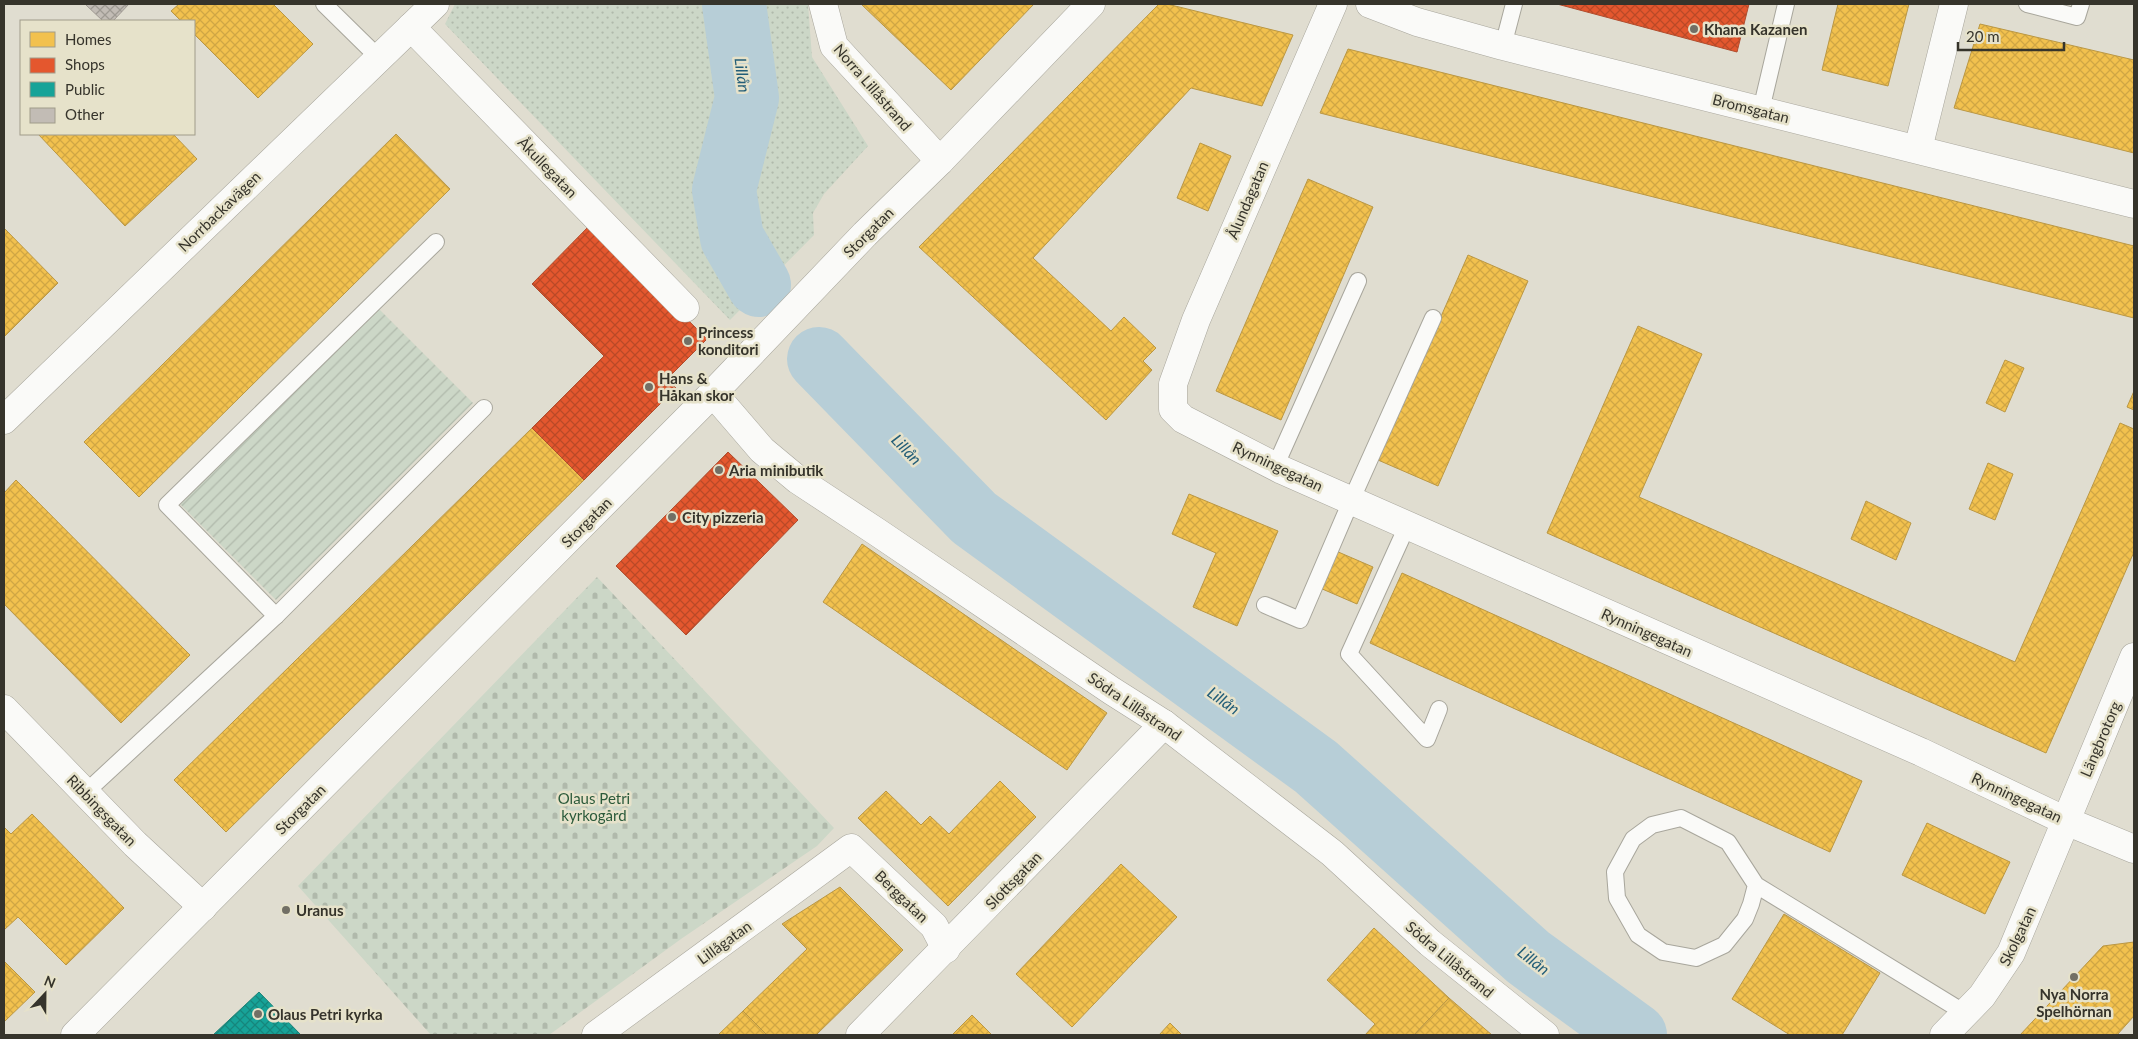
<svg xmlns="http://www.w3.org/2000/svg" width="2138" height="1039" viewBox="0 0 2138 1039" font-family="Lato,sans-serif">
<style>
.cemetery{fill:url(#cemetery-stones)}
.park{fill:url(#park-dots)}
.garden{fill:url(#garden-furrows)}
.homes{fill:url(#homes-cross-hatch);stroke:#ba9744}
.shops{fill:url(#shops-cross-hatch);stroke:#b04c2d}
.public{fill:url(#public-cross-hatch);stroke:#208277}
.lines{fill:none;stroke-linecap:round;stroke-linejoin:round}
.river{stroke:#b7ced7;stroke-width:64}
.building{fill:url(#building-cross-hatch);stroke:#a09a93}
.service-casing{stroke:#a8a69c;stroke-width:18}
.minor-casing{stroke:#a8a69c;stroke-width:29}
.tertiary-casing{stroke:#a8a69c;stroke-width:29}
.service{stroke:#fafaf8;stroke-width:16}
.minor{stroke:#fafaf8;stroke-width:28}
.tertiary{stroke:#fafaf8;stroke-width:28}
.poi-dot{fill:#726f65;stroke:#e6e2ca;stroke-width:2}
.labels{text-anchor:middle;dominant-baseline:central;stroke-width:5;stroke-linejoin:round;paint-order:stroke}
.poi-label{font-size:15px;font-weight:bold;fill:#36342b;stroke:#e6e2ca;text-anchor:start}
.street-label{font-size:15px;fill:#36342b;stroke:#e6e2ca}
.park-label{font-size:15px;fill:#2b5a3a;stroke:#e6e2ca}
.water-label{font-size:16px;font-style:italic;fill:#235e78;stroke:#e6e2ca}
</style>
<defs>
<pattern id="cemetery-stones" width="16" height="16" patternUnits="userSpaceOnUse" patternTransform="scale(1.25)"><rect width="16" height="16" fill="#ccd7c7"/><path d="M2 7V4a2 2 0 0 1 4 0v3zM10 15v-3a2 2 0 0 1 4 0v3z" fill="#b0b9ab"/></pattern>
<pattern id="park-dots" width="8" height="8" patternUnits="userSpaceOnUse" patternTransform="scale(1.25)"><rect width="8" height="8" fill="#ccd7c7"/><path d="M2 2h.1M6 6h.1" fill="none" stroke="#b0b9ab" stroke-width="1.8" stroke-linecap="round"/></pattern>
<pattern id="garden-furrows" width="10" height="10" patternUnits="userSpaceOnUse" patternTransform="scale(1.25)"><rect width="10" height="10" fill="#ccd7c7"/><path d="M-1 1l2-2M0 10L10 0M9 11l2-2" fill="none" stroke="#b0b9ab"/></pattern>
<pattern id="homes-cross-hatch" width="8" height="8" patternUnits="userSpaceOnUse" patternTransform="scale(1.25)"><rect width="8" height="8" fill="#f2c14e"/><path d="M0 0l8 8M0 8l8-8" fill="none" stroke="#d0a644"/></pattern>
<pattern id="shops-cross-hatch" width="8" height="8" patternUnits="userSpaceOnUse" patternTransform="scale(1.25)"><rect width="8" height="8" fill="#e4572e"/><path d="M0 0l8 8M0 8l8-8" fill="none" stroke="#ba4927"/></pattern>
<pattern id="public-cross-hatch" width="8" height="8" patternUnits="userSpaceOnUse" patternTransform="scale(1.25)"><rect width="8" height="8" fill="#17a398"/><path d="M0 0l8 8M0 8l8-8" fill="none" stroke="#16867c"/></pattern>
<pattern id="building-cross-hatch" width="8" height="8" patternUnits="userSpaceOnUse" patternTransform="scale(1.25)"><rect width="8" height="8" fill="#c2bcb5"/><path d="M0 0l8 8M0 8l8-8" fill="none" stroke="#9e9a93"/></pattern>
</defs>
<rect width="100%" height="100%" fill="#e0ddd0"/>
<path class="cemetery" d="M597,577L834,828L817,846L681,939L549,1035H431L298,886Z"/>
<path class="park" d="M455,4H808L812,57L868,146L824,194L813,213L814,235L730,320L445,24Z"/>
<path class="garden" d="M374,304L473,403L276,600L177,501Z"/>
<g class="homes">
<path d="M179,4H273L313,44L258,98L194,34V21H181L171,11Z"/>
<path d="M861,4H1034L951,90Z"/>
<path d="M1159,4H1167L1293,35L1262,106L1191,88L1033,258L1111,331L1124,317L1156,348L1143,361L1152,370L1106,420L919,247Z"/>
<path d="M1838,4H1909L1888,86L1822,70Z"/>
<path d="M1980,24L2134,60V153L1954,108Z"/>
<path d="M1348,49L2134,246V318L1320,113Z"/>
<path d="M38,134H173L197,159L125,226Z"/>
<path d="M396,134L450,189L139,497L84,442Z"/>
<path d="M1200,143L1231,156L1208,211L1177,198Z"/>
<path d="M1308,179L1373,207L1281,420L1216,391Z"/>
<path d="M4,228L58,283L4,337Z"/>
<path d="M1468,255L1528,281L1438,486L1378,460Z"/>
<path d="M1638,326L1702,354L1639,497L2015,662L2120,423L2134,429V552L2046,753L1547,533Z"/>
<path d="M2005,360L2024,368L2005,412L1986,403Z"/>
<path d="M2134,391V410L2127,407Z"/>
<path d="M532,428L584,480L226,832L174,780Z"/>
<path d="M1988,463L2013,474L1995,520L1969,509Z"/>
<path d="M16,480L190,655L121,723L4,604V493Z"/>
<path d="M1189,494L1278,531L1237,626L1193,607L1216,553L1172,534Z"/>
<path d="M1866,501L1911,523L1896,560L1851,539Z"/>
<path d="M862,544L1107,713L1067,770L823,602Z"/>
<path d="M1336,551L1373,567L1357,604L1320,588Z"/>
<path d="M1402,573L1862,781L1830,852L1370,643Z"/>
<path d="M1000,781L1036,817L948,906L858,818L886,791L921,825L930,816L949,834Z"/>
<path d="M32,814L124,908L66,965L18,917L4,930V827L11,834Z"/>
<path d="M1927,823L2010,862L1985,914L1902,875Z"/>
<path d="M1121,864L1177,917L1072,1027L1016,974Z"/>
<path d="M840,887L903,950L816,1035H767L743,1011L807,949L782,924Z"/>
<path d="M1784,914L1880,973L1842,1035H1790L1732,999Z"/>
<path d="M1374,928L1449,998L1414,1035H1365L1375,1024L1327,980Z"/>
<path d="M2134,942V1016L2117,1035H2020L2103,946Z"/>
<path d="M4,961L35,992L4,1022Z"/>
<path d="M1449,998L1492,1035H1414Z"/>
<path d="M743,1011L767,1035H718Z"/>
<path d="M972,1015L992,1035H952Z"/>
<path d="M1170,1023L1182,1035H1159Z"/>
</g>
<g class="shops">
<path d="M1557,4H1749L1737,52Z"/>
<path d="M591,224L707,339L667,379L676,388L584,480L532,428L604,356L532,284Z"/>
<path d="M728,452L798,520L686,635L616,566Z"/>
</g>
<path class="public" d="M259,992L301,1035H213Z"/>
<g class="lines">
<g class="river">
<path d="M734,4L747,98L724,190L732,238L759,285"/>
<path d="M819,359L974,518L1316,767L1528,957L1635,1035"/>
</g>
</g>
<path class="building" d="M87,4H129L113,21H103L86,5Z"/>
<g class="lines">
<g class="service-casing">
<g id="service">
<path d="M324,4L379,58"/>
<path d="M2027,4L2077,17L2081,4"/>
<path d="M1503,46L1514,4"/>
<path d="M1761,110L1786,4"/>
<path d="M1275,467L1358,281"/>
<path d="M1407,526L1349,654L1427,739L1439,709"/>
<path d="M1265,605L1300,620L1351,501L1433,318"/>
<path d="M276,616L167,505L436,242"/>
<path d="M85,793L276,616L484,408"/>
<path d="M1756,885L1751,904L1745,919L1724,945L1696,958L1663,952L1638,935L1617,898L1615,872L1633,839L1652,825L1681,818L1728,842L1756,885L1965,1013"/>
</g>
</g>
<g class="minor-casing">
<g id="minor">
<path d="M823,4L834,46L940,161"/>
<path d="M1333,4L1196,320L1173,384V409L1183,419L1282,470L1921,752L2066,821L2134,849"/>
<path d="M411,27L685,308"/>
<path d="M1918,149L1954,4"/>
<path d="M713,393L762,450L798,480L877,532L1112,691L1164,724L1332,853L1430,943L1545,1035"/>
<path d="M4,420L435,4"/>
<path d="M4,709L135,844L203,907"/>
<path d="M596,1035L851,848L934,926L946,949"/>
<path d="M860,1035L1164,724"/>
<path d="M1944,1035L1982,996L2011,953L2134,657"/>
</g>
</g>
<g class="tertiary-casing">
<g id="tertiary">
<path d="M1370,4L1417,22L1503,46L2134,204"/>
<path d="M75,1035L713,393L865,234L940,161L1091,4"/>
</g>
</g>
<use href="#service" class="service"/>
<use href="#minor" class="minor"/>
<use href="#tertiary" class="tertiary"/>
</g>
<g class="poi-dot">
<circle cx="1694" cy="29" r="5"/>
<circle cx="688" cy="341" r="5"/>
<circle cx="649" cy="387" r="5"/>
<circle cx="719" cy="470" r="5"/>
<circle cx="672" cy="517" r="5"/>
<circle cx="286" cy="910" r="5"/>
<circle cx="2074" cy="977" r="5"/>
<circle cx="258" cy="1014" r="5"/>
</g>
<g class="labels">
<g class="poi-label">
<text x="1704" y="29">Khana Kazanen</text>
<text x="698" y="332">Princess<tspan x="698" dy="17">konditori</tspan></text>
<text x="659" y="378">Hans &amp;<tspan x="659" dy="17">Håkan skor</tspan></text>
<text x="729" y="470">Aria minibutik</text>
<text x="682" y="517">City pizzeria</text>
<text x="296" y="910">Uranus</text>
<text x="2074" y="994" text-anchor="middle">Nya Norra<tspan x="2074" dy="17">Spelhörnan</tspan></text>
<text x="268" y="1014">Olaus Petri kyrka</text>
</g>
<g class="street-label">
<text transform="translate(873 87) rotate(49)">Norra Lillåstrand</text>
<text transform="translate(1751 108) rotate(14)">Bromsgatan</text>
<text transform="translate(548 167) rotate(46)">Åkullegatan</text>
<text transform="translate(1247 200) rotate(-67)">Ålundagatan</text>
<text transform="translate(219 211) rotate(-44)">Norrbackavägen</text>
<text transform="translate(868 232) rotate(-45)">Storgatan</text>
<text transform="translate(1278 466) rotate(25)">Rynningegatan</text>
<text transform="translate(586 522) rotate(-45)">Storgatan</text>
<text transform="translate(1647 632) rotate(24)">Rynningegatan</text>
<text transform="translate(1135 706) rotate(34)">Södra Lillåstrand</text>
<text transform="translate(2100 739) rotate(-67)">Längbrotorg</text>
<text transform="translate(2017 797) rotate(25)">Rynningegatan</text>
<text transform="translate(300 809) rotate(-45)">Storgatan</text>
<text transform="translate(102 810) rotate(46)">Ribbingsgatan</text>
<text transform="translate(1013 880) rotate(-46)">Slottsgatan</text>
<text transform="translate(902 896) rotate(44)">Berggatan</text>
<text transform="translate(2017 936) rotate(-64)">Skolgatan</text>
<text transform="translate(724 942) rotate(-36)">Lillågatan</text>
<text transform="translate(1450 959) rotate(40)">Södra Lillåstrand</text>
</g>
<g class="park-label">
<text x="594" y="798">Olaus Petri<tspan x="594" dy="17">kyrkogård</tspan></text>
</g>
<g class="water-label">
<text transform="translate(743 75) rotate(83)">Lillån</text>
<text transform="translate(907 449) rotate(46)">Lillån</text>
<text transform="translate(1224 700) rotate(36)">Lillån</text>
<text transform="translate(1534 960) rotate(38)">Lillån</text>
</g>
</g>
<rect width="2138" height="1039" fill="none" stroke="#36342b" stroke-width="10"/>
<rect x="20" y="20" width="175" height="115" fill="#e6e2ca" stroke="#a09c8a"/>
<rect x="30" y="32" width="25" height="15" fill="#f2c14e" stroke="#a09c8a"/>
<text x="65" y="45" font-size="15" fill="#36342b">Homes</text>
<rect x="30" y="58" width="25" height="15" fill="#e4572e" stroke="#a09c8a"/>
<text x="65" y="70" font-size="15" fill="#36342b">Shops</text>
<rect x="30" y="82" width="25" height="15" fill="#17a398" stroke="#a09c8a"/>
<text x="65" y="95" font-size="15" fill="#36342b">Public</text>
<rect x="30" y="108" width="25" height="15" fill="#c2bcb5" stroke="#a09c8a"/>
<text x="65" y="120" font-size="15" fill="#36342b">Other</text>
<g transform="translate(45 994) rotate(22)" stroke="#e6e2ca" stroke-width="4" paint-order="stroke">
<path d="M0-4L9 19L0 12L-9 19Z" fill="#36342b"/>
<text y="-8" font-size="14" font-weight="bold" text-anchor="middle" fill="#36342b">N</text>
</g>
<path d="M1958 42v8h106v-8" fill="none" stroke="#36342b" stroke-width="2.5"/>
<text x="1966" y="42" font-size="15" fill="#36342b" stroke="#e6e2ca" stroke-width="4" paint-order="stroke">20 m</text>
</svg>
